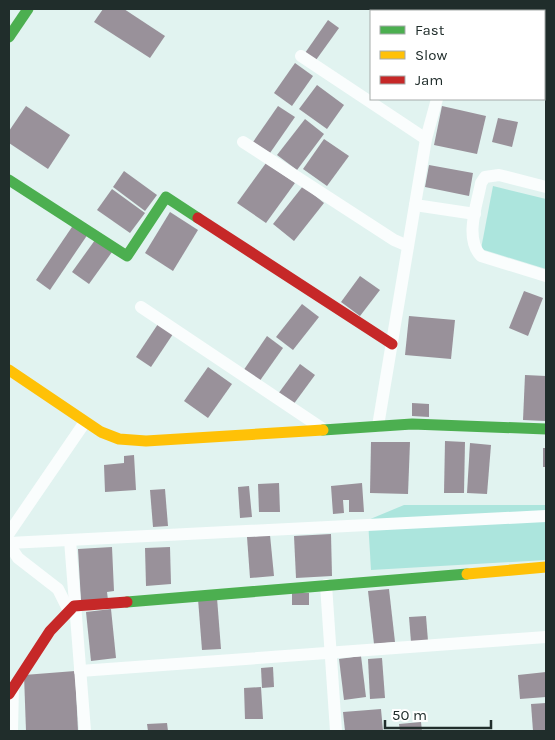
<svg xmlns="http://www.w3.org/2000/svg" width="555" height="740" viewBox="0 0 555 740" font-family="Karla,sans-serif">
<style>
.green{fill:#ace5dd}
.building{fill:#99919a}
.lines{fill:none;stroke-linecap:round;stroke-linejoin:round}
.street{stroke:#fafdfd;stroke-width:12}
.fast{stroke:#4caf50;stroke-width:11}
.slow{stroke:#ffc107;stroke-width:11}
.jam{stroke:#c62828;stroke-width:11}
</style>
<rect width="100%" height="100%" fill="#e1f3f0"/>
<g class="green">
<path d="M493,186L546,199V269L481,249Z"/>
<path d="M404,505H546V560L371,570L368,520Z"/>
</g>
<g class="building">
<path d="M103,9H124L165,36L150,58L94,22Z"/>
<path d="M328,20L339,28L316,60L305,53Z"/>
<path d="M295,63L313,76L292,106L274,93Z"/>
<path d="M317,85L344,105L327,129L299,109Z"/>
<path d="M26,106L70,135L48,169L9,143V131Z"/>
<path d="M278,106L295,117L270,153L253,142Z"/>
<path d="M442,106L486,116L477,154L434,145Z"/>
<path d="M498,118L518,122L512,147L492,142Z"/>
<path d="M305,119L324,134L297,170L277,155Z"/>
<path d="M324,139L349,156L327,186L303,169Z"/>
<path d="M266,163L295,183L266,223L237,203Z"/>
<path d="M429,165L473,173L469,196L425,187Z"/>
<path d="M124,171L157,195L145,211L113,187Z"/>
<path d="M303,186L324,203L294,241L273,224Z"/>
<path d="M112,189L145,213L130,233L97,210Z"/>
<path d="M170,212L198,230L173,271L145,253Z"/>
<path d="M74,224L88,234L50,290L36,280Z"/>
<path d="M95,240L112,252L89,284L72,272Z"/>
<path d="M360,276L380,290L360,316L341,302Z"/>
<path d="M524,291L543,298L528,336L509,328Z"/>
<path d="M302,304L319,317L293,350L276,337Z"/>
<path d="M409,316L455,320L451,359L405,355Z"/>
<path d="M158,324L173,334L151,367L136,357Z"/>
<path d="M267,336L283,348L259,382L243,371Z"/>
<path d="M300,364L315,375L293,405L278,394Z"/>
<path d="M208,367L232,384L208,418L184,401Z"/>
<path d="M525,375L546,376V421L523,420Z"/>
<path d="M412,403L429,404V417L412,416Z"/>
<path d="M445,441L465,442L464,493H444Z"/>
<path d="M371,442H410L408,494L370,493Z"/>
<path d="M470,443L491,445L487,494L467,493Z"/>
<rect x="543" y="448" width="3" height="19"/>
<path d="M134,455L136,490L105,492L104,465L124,463V456Z"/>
<path d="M279,483L280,512H259L258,484Z"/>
<path d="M362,483L364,512H349V500H343L344,513L333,514L331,486Z"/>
<path d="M249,486L252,517L240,518L238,487Z"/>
<path d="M165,489L168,526L153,527L150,490Z"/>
<path d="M331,534L332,576L296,578L294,536Z"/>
<path d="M270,535L274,576L250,578L247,537Z"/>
<path d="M112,547L114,591L107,592L108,600L81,601L78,549Z"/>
<path d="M170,547L171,584L146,586L145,548Z"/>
<path d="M389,589L395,642L374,644L368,591Z"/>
<rect x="292" y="593" width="17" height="12"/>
<path d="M217,598L221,649L202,650L198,599Z"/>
<path d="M111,609L116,658L91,661L86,612Z"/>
<path d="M426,616L428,641L411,642L409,617Z"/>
<path d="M361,656L366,697L344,700L339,659Z"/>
<path d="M382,658L385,698L370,699L368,659Z"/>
<path d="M273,667L274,687L262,688L261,668Z"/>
<path d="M75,671L78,731H26L24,675Z"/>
<path d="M546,672V697L520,699L518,675Z"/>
<path d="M261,687L263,719H245L244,688Z"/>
<path d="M546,703V731H533L531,704Z"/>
<path d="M381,709L383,731H345L343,712Z"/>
<path d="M421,722L422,731H400L399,724Z"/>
<path d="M167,723L168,731H148L147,724Z"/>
</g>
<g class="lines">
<g class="street">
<path d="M531,9L536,11"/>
<path d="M459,11L460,9"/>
<path d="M301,56L426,139"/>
<path d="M243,142L394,240L408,246"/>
<path d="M546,187L499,175L485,177L481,183C477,205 464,238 481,256L546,276"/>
<path d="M415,205L475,214"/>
<path d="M141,307L323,429"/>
<path d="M378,426L426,139L437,99"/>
<path d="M9,533L85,422"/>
<path d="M70,540L85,731"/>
<path d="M9,543L546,516"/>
<path d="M9,544L18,558L58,589L69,611"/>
<path d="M326,585L336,731"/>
<path d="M80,671L546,637"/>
<path d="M12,731L13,686"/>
</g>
<g class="fast">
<path d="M9,37L28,9"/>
<path d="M9,180L127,256L166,197L198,218"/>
<path d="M323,430L412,424L546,429"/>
<path d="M127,602L467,574"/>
</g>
<g class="slow">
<path d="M9,370L101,432L119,439L146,441L323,430"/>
<path d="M467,574L546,567"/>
</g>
<g class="jam">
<path d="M198,218L392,344"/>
<path d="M9,694L50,631L74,606L127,602"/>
</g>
</g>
<rect width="555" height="740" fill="none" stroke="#202d2b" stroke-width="20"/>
<rect x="370" y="10" width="175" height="90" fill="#ffffff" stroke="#a6abaa"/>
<rect x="380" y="26" width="25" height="8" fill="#4caf50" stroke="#a6abaa"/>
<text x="415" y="35" font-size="15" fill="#202d2b">Fast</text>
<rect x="380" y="51" width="25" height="8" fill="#ffc107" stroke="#a6abaa"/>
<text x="415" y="60" font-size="15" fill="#202d2b">Slow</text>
<rect x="380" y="76" width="25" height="8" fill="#c62828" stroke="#a6abaa"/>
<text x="415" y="85" font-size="15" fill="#202d2b">Jam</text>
<path d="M385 720v8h106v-8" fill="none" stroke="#202d2b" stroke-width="2.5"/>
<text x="392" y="720" font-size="15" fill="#202d2b" stroke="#ffffff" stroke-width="4" paint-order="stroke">50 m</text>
</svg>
